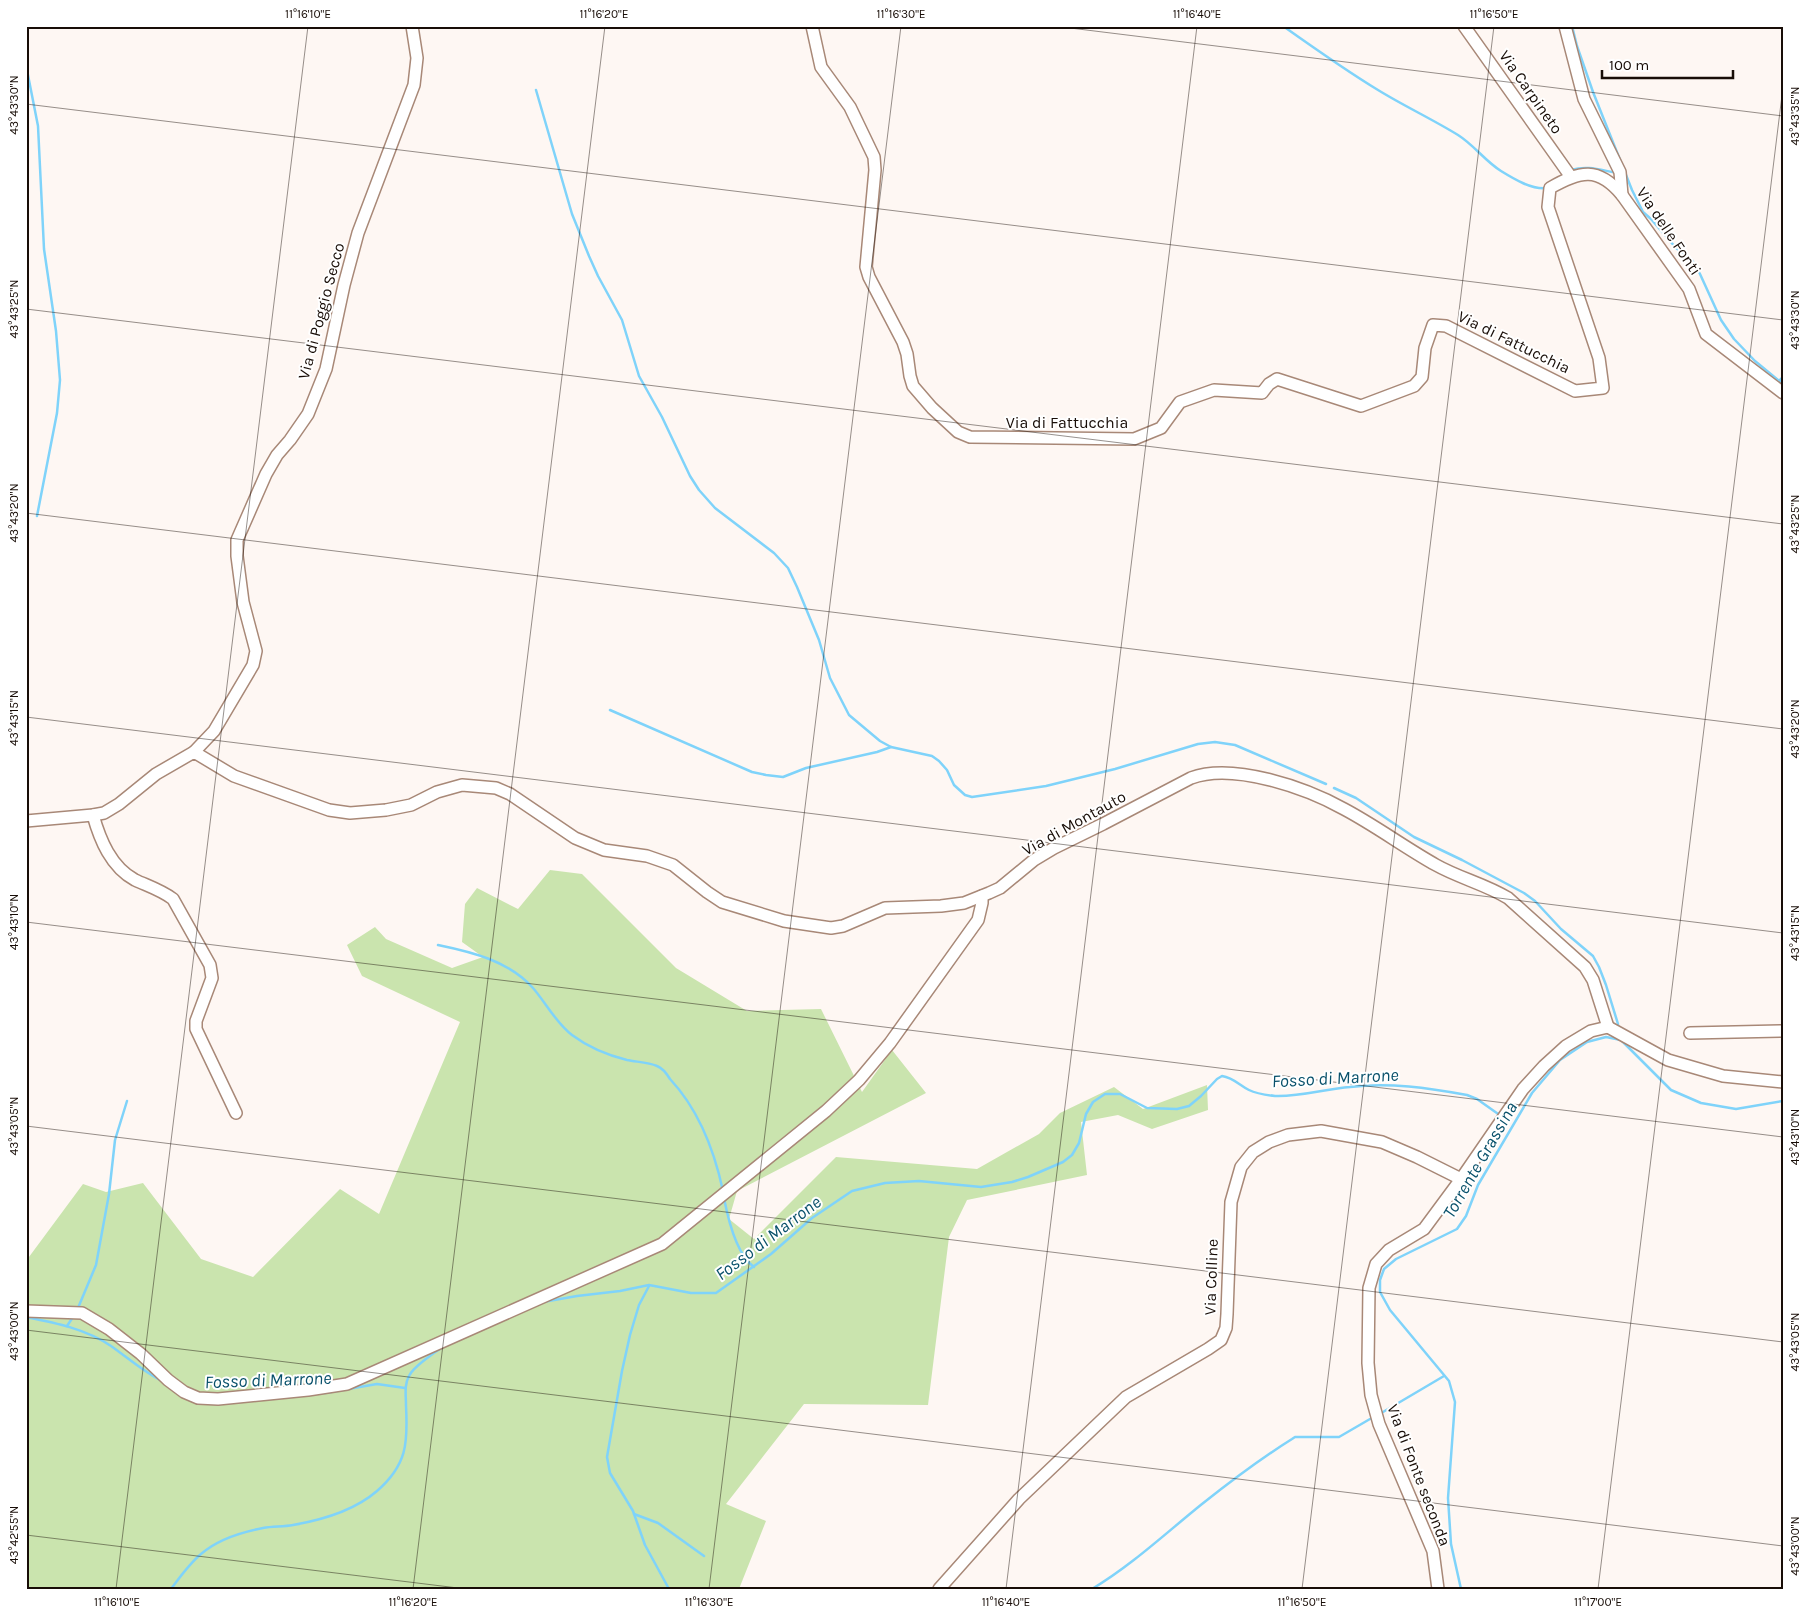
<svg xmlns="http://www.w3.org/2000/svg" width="1809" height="1615" viewBox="0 0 1809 1615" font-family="Karla,sans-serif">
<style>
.green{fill:#cae4ae}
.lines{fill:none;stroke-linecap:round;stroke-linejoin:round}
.stream{stroke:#7fd3fa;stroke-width:2.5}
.minor-casing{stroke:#a88877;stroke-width:14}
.minor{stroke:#fff;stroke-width:11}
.ticks{fill:none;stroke:#180d07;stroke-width:1;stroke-opacity:0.45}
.labels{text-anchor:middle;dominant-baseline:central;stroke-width:4;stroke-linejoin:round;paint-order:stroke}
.street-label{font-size:16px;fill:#180d07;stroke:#fff}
.water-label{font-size:18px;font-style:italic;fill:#09516b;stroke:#fff}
.neatline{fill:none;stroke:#180d07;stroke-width:2}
.ticks-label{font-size:12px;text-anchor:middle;fill:#180d07}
</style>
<rect width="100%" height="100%" fill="#fef7f3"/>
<path class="green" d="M550,870L582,874L676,968L747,1011L821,1009L862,1092L892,1050L926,1093L737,1191L729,1219L754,1239L836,1157L977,1169L1039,1134L1060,1113L1114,1087L1143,1109L1207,1085L1208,1110L1152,1129L1118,1115L1081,1122L1087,1175L967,1200L949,1237L928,1405L804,1404L726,1504L766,1521L739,1589H26V1261L83,1184L106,1192L143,1183L201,1259L253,1277L340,1189L379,1214L460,1022L362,976L347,945L375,927L386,939L452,968L483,957L462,942L465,904L477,888L518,909Z"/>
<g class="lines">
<g class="stream">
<path d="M1283,26C1314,48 1345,70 1378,90C1404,106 1432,119 1458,135C1474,145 1485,161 1501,171C1514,179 1532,190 1547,188"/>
<path d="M1572,26L1577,46L1593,92L1632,190L1643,212L1651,219L1676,248L1692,260L1700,274L1721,320L1734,339L1755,361L1783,384"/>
<path d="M26,65L38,126L44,249L56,331L60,380L57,413L37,516"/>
<path d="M536,90L572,214L589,256L598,276L622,320L639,376L662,417L690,476L699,490L715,508L774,553L788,568L797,587L819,640L830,678L849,715L880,741L891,747L932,756L939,761L947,770L954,785L965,795L972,797L1046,786L1115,769L1198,744L1215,742L1235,745L1326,784"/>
<path d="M1571,170C1588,165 1600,170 1617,173"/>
<path d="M1779,381L1783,377"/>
<path d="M610,710L752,772L766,775L783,777L806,768L877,752L891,747"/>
<path d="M1334,788L1356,798L1414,837L1462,860L1524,893L1535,901L1561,929L1593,956L1599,967L1606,985L1618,1024"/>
<path d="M438,945C472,952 509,961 533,988C546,1003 556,1023 572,1035C588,1047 607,1055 627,1060C636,1062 648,1062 657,1066C662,1068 667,1074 670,1079C699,1110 714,1149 723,1191"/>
<path d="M724,1198C728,1219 736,1254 754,1267"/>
<path d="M649,1286L639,1305L630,1335L622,1371L607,1457L610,1473L633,1511L645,1545L669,1589"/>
<path d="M543,1302L577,1296L620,1291L649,1285L691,1293H716L771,1254L812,1218L852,1191L885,1183L919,1181L981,1187L1012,1182L1028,1177L1063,1162L1072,1155L1079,1143L1086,1114L1093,1102L1105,1094H1120L1147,1108L1177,1109L1189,1106L1201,1096L1217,1079L1222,1076C1234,1078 1239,1085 1249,1090C1257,1094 1266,1095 1275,1096C1300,1097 1325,1089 1350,1087C1389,1082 1429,1088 1467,1095L1477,1099L1501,1116"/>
<path d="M78,1308L96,1265L109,1194L115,1140L127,1101"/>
<path d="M26,1317C56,1323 86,1329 111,1346C128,1358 144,1372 162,1381"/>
<path d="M67,1326L73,1317"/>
<path d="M325,1393L377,1384L405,1388"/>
<path d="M1383,1412L1444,1376"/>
<path d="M634,1514L658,1523L704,1556"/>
<path d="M171,1589C180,1577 189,1564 201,1554C217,1540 242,1532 263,1528C273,1526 283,1527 293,1525C322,1520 355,1510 377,1491C407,1465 408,1443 406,1406C406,1395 404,1385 409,1376C413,1367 435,1352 443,1347"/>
<path d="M1092,1589C1132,1565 1166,1533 1202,1504C1231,1481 1260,1459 1292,1439L1295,1437H1339L1370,1419"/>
<path d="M1461,1589L1451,1544L1448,1498L1455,1402L1449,1381L1390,1310L1380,1292V1280L1384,1269L1396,1259L1457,1229L1466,1216L1478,1185L1532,1093L1560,1060L1587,1042L1606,1037L1621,1040L1671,1090L1701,1103L1736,1109L1783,1101"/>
</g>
<g class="minor-casing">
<g id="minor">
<path d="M812,26L821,67L850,107L874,157L875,170L866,267L869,277L903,342L907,354L910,376L913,386L932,408L958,432L970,437L1134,439L1161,428L1180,402L1214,390L1262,393L1269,384L1277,379L1361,406L1414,386L1422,377L1425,348L1433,325L1446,326L1575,391L1603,388L1599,358L1548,207L1550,188C1580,171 1598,166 1622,195L1689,289L1706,334L1783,393"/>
<path d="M1464,26L1571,177"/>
<path d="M1565,26L1584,99L1620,172L1622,195"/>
<path d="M194,752L214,731L253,665L256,651L243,602L237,556V540L266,474L277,455L290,440L308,414L326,369L344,285L358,233L414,85L417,58L412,26"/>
<path d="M93,815C100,840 111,867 135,880C148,886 161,890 173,899L210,965L212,978L196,1021V1029L236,1113"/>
<path d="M26,821L93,815L104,813L119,804L156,774L194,752L234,776L329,810L350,813L386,810L411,805L437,792L462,785L496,788L510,794L575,838L604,850L647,856L673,865L707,892L722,902L784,921L831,928L843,926L885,908L941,906L964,903L989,893L1000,888L1034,860L1054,848L1103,824L1191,778C1233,762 1306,788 1344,809C1376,826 1404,847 1436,865C1459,878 1485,884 1508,898L1585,967L1593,980L1608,1027"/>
<path d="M1608,1027L1668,1060L1723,1076L1783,1082"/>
<path d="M1690,1033L1783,1031"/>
<path d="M26,1311L82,1313L109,1329L141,1354L168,1380L184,1392L198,1398L218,1399L308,1390L347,1384L662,1244L826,1111L859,1080L890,1043L978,920L982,903V896"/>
<path d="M939,1589L1019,1499L1126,1397L1208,1349L1221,1340L1226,1328L1227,1314L1231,1202L1241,1167L1253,1152L1269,1142L1288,1135L1321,1131L1382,1142L1417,1157L1461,1179"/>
<path d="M1438,1589L1433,1551L1379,1424L1371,1395L1368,1363L1369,1288L1376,1264L1389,1250L1424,1229L1461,1179L1523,1089L1544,1066L1566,1046L1591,1031L1608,1027"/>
</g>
</g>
<use href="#minor" class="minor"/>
</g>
<path class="ticks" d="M1054,26L1783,116M26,104L1783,320M26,309L1783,524M26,513L1783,729M26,717L1783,933M26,922L1783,1137M26,1126L1783,1342M26,1330L1783,1546M26,1535L466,1589M116,1589L308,26M413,1589L605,26M709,1589L901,26M1006,1589L1197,26M1302,1589L1494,26M1598,1589L1783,87"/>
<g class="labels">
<g class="street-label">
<text transform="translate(1531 92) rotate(55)">Via Carpineto</text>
<text transform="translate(1669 231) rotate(56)">Via delle Fonti</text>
<text transform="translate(321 311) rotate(-75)">Via di Poggio Secco</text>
<text transform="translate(1514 342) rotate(26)">Via di Fattucchia</text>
<text x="1067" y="422">Via di Fattucchia</text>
<text transform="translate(1074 823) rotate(-29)">Via di Montauto</text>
<text transform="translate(1211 1277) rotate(-88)">Via Colline</text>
<text transform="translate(1419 1475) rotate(69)">Via di Fonte seconda</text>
</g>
<g class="water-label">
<text transform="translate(1335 1078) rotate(-3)">Fosso di Marrone</text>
<text transform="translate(1480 1160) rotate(-60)">Torrente Grassina</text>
<text transform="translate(768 1238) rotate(-37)">Fosso di Marrone</text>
<text transform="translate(268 1380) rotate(-2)">Fosso di Marrone</text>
</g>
</g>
<rect width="1809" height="1615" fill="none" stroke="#ffffff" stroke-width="55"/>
<path d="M1602 70v8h131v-8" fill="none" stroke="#180d07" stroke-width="2.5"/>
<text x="1609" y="70" font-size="15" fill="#180d07" stroke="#ffffff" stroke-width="4" paint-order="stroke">100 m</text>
<rect x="28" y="28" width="1754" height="1560" class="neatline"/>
<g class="ticks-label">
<text x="308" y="18">11°16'10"E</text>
<text x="604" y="18">11°16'20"E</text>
<text x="901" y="18">11°16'30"E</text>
<text x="1197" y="18">11°16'40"E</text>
<text x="1494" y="18">11°16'50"E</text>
<text transform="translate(14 105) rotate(-90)" y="4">43°43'30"N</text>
<text transform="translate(1795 116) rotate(-90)" y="4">43°43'35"N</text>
<text transform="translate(14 309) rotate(-90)" y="4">43°43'25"N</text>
<text transform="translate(1795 320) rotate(-90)" y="4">43°43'30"N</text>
<text transform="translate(14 513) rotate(-90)" y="4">43°43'20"N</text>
<text transform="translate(1795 524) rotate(-90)" y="4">43°43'25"N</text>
<text transform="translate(14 718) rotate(-90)" y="4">43°43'15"N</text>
<text transform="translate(1795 729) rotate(-90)" y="4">43°43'20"N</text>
<text transform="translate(14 922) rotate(-90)" y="4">43°43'10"N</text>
<text transform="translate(1795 933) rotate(-90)" y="4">43°43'15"N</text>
<text transform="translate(14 1126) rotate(-90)" y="4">43°43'05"N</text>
<text transform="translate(1795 1137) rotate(-90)" y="4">43°43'10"N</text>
<text transform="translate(14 1331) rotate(-90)" y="4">43°43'00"N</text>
<text transform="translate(1795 1342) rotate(-90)" y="4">43°43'05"N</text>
<text transform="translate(14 1535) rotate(-90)" y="4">43°42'55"N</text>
<text transform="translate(1795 1546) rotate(-90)" y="4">43°43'00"N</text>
<text x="117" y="1606">11°16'10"E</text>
<text x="413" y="1606">11°16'20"E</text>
<text x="709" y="1606">11°16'30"E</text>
<text x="1006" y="1606">11°16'40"E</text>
<text x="1302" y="1606">11°16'50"E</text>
<text x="1598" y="1606">11°17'00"E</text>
</g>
</svg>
